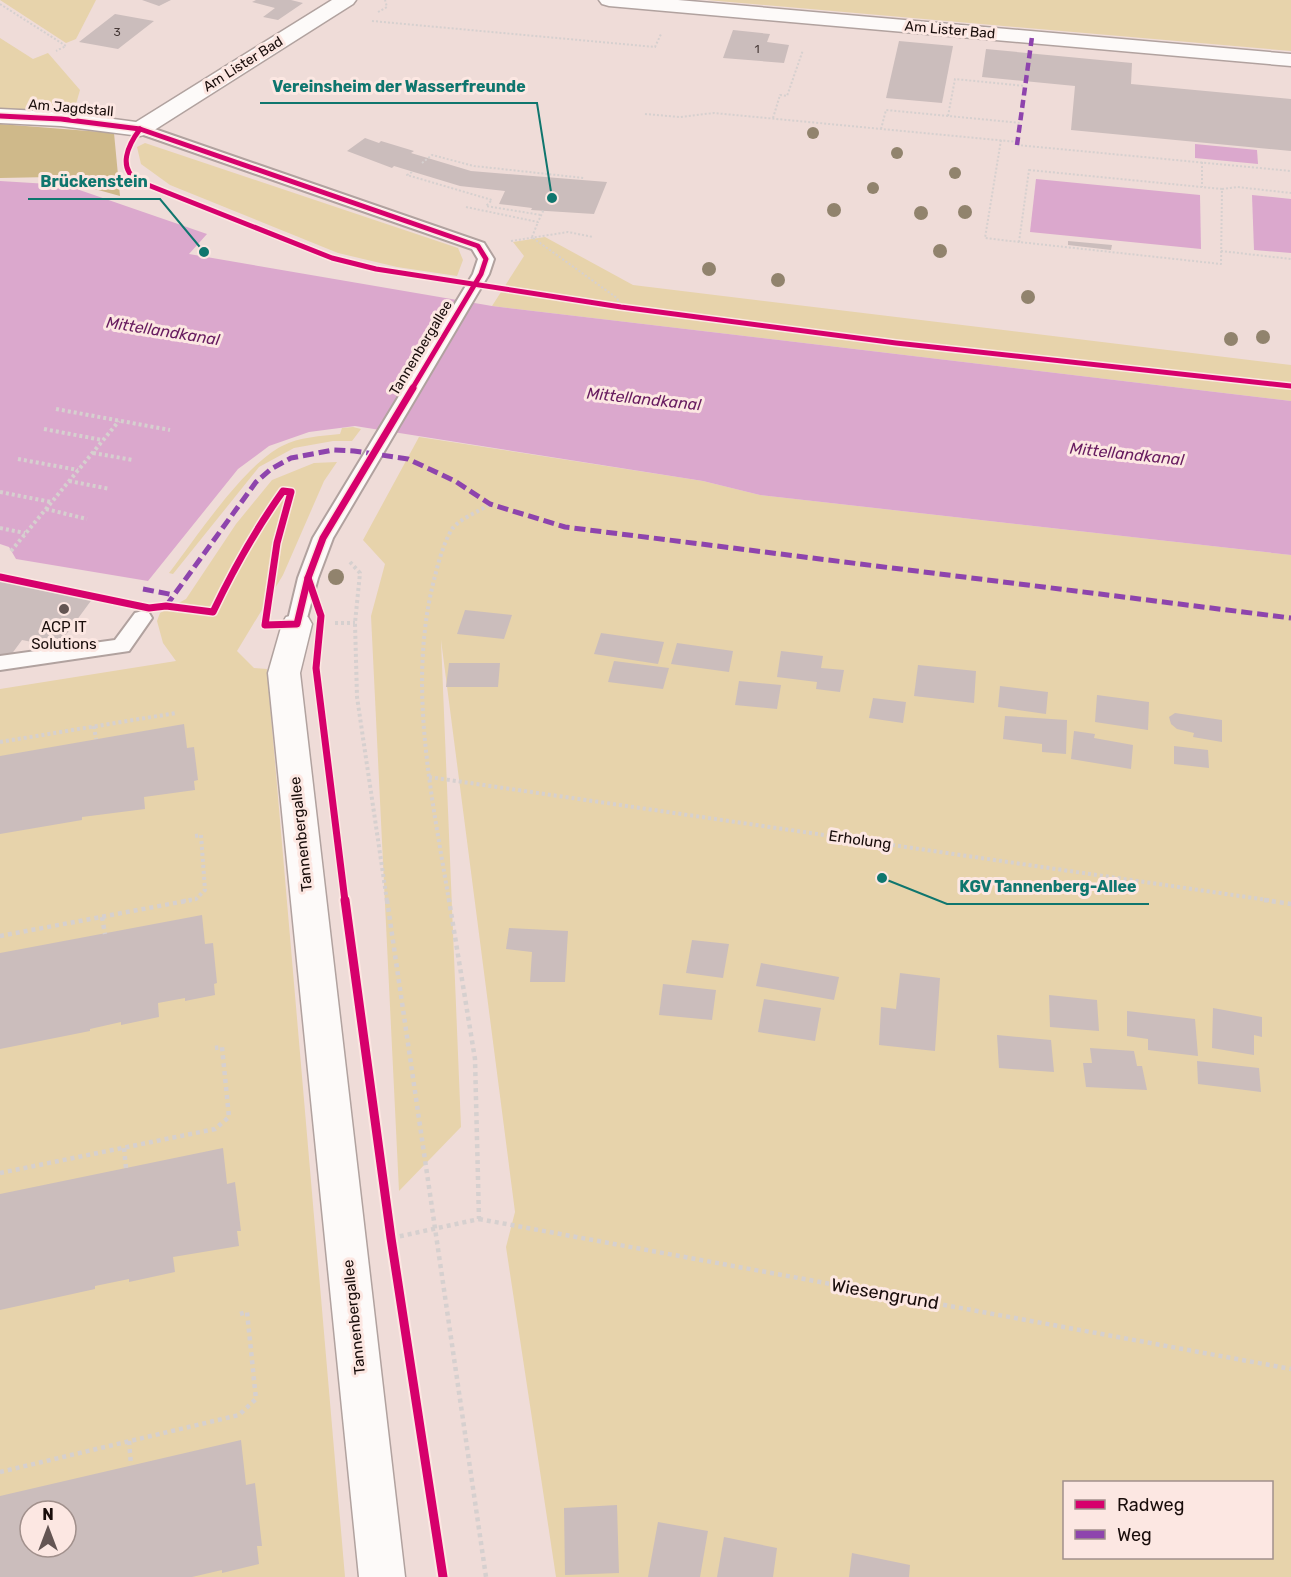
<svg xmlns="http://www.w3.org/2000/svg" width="1291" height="1577" viewBox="0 0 1291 1577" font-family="Rubik,sans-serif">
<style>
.green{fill:#e7d3ab;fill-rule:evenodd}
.forest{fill:#cfb98a}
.water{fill:#dba8cd}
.building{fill:#cbbdbc;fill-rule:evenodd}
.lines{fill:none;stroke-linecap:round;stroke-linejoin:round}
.service-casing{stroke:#b1a29f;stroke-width:4}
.minor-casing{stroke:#b1a29f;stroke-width:3}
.path-far2{stroke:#d6d0cf;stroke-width:2;stroke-dasharray:2 2;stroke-linecap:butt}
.path-far1{stroke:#d6d0cf;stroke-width:4;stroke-dasharray:3 3;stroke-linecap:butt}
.path{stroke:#d6d0cf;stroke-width:4.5;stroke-dasharray:4 4;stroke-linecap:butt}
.service{fill:#fdfaf9;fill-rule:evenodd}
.minor{fill:#fdfaf9;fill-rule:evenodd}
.quiet-far1{stroke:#8e44ad;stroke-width:4.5;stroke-dasharray:8 4.5;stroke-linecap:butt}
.quiet{stroke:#8e44ad;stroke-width:5;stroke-dasharray:11 5;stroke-linecap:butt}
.cycleway-far2-casing{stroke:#fce7e2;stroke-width:8}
.cycleway-far1-casing{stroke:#fce7e2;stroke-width:10}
.cycleway-casing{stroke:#fce7e2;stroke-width:13}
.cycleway-far2{stroke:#d6006c;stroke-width:5}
.cycleway-far1{stroke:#d6006c;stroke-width:7}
.cycleway{stroke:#d6006c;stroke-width:9}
.tree{fill:#91836d}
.poi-dot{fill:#645553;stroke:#fce7e2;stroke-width:2}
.labels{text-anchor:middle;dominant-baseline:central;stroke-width:6;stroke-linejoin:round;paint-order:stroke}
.number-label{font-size:12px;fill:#463937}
.far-street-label{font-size:14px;fill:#190d0b;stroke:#fce7e2}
.poi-label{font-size:15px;fill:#190d0b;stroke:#fce7e2}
.street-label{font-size:15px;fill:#190d0b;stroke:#fce7e2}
.water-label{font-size:16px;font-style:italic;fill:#671b5f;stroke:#fce7e2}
.near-street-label{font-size:18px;fill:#190d0b;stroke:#fce7e2}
.leader{fill:none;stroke:#0f766e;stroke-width:2}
.callout-dot{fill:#0f766e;stroke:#fce7e2;stroke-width:2}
.callout-label{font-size:16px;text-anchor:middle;font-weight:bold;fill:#0f766e;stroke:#fce7e2;stroke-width:6;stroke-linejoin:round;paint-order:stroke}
</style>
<rect width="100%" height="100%" fill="#efdcd8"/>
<g class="green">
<path d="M0,0H96L76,39L66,43Z"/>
<path d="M707,0H1291V51Z"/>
<path d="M0,38L33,59L48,53L80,90L76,104C51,113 26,110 0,109Z"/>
<path d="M145,143L458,248L463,260L457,276L397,267L338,253L170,185L141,164L137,147Z"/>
<path d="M545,237L633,285L1291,365V401L492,306L524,256L513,242Z"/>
<path d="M353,427L361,429L352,441H333L294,448L259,467L173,574L169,573C196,538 243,466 282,446C299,437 321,436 340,434L342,428Z"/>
<path d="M419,437L703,481L760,495L1291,555V1577H556L506,1247L515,1212L441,640L461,1127L399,1191L371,616L385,564L363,540ZM1064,1482H1272V1558H1064Z"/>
<path d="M337,462L324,481L283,575L237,651L254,668L267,669L345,1577H0V689L176,661L163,643L157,621L160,613L186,599L236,524L272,480L314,463ZM30,1511H66V1547H30Z"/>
</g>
<path class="forest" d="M0,124L114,133L120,196L51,177L0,178Z"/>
<g class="water">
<path d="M1195,144L1257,150L1258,164L1195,158Z"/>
<path d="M1036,179L1200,195L1201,249L1030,232Z"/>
<path d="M0,181L65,185L207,234L189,254L492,306L1291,401V555L760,495L703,481L355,426L309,432L269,446L238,469L148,581L16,559L9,547L0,544Z"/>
<path d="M1252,195L1291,199V253L1254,250Z"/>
</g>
<g class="building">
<path d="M142,0H171L159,6Z"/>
<path d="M256,0H291L303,3L278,20L263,17L275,8L252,2Z"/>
<path d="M115,14L154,21L118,49L79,42Z"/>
<path d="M733,30L770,34L767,42L789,45L784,63L723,58Z"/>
<path d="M899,41L953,46L942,103L886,98Z"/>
<path d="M986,49L1132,63L1131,84L1291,99V151L1071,130L1075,86L982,77Z"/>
<path d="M365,138L379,143L381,141L414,151L411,153L471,171L607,182L594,214L531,210L532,208L499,204L505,191L460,186L394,166L392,168L347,151Z"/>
<path d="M1068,241L1112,245L1111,250L1068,245Z"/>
<path d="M0,580L93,598L57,647L22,640L8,659L0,658Z"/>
<path d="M465,610L512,615L504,639L457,634Z"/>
<path d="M601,633L664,642L658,664L594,654Z"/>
<path d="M677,643L733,651L729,672L671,664Z"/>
<path d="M781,651L823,656L821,668L844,670L840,692L816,689L817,682L777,677Z"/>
<path d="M614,661L669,668L663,689L608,682Z"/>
<path d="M449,663H500L498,687H446Z"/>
<path d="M918,665L976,671L974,703L914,696Z"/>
<path d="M739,681L781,685L777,709L735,705Z"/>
<path d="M1000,686L1048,692L1046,714L998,707Z"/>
<path d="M1097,695L1149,702L1148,730L1095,722Z"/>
<path d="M873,698L906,702L903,723L869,718Z"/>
<path d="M1175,713L1222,720V742L1193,737L1194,733L1177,729L1171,724L1169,717Z"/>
<path d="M1005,716L1067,720L1066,754L1042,752V744L1003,739Z"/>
<path d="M184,724L187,748L194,747L198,780L194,781L195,790L144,797L145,809L82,817V820L0,834V756Z"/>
<path d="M1074,731L1095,734L1094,738L1133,745L1131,769L1071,759Z"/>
<path d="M1174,746L1208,750L1209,768L1174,764Z"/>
<path d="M202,915L205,944L213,943L217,983L214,984L215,995L185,1001V998L158,1003L159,1017L121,1025V1022L90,1029V1031L0,1049V953Z"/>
<path d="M509,928L568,931L565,982H530L532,952L506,949Z"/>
<path d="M692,940L729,944L723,978L686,973Z"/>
<path d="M761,963L839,977L834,1000L756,986Z"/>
<path d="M900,973L940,978L935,1051L879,1045L881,1007L896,1009Z"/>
<path d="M663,984L716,990L712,1020L659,1015Z"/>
<path d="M1049,995L1097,1000L1099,1031L1050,1027Z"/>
<path d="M764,999L821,1008L815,1041L758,1032Z"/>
<path d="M1213,1008L1262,1017V1037L1254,1035V1055L1212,1048Z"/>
<path d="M1127,1011L1195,1019L1198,1056L1148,1050V1039L1127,1036Z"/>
<path d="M997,1035L1051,1040L1054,1072L999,1068Z"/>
<path d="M1090,1048L1134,1051L1137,1066H1142L1147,1090L1086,1087L1083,1063H1092Z"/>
<path d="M1197,1061L1259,1068L1261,1092L1198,1084Z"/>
<path d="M223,1148L227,1184L235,1182L241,1231H237L239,1246L173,1257L175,1272L129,1282V1279L95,1286V1289L0,1310V1194Z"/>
<path d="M241,1440L246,1485L255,1483L262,1546H257L259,1564L222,1573V1570L192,1577H0V1496ZM30,1511H66V1547H30Z"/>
<path d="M617,1505L619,1573L565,1575L564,1508Z"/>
<path d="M658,1522L708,1531L700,1577H648Z"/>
<path d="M724,1537L777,1548L773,1577H717Z"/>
<path d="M852,1553L910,1565L909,1577H849Z"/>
</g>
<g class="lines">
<g class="service-casing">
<g id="service">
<path d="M140,124L484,243L494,259L489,274L333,538L318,578L304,629L297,631L290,629L287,624L298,578L313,538L473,274L478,259L472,249L135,132L132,129L135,126Z"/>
<path d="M142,611L149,613L152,618L129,651L0,670V656L115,640L135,613Z"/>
</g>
</g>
<g class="minor-casing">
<g id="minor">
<path d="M332,0H356L353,4L148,134L140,136L61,126L0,123V109L61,112L136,122Z"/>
<path d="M599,0H678L1291,54V66L609,6L602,4Z"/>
<path d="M297,614L308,617L312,624L300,673L405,1577H359L268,673L282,624L286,617Z"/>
</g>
</g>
<g class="path-far2">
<path d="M0,4L66,46L56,51"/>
<path d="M378,12L387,7L385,0"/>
<path d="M372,21L655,47L661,34"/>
<path d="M645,114L680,117L714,113L1018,142"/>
<path d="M948,116L955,79L1025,86"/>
<path d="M773,118L780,95L787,96L803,50"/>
<path d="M881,129L886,110L1021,123"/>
<path d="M1001,140L985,238L1019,242"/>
<path d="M1017,145L1291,171"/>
<path d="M1202,162V187"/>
<path d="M422,163L432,155L474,166L584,178"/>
<path d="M1029,170L1222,189L1221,264L1019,242Z"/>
<path d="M412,172L407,175L492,200L486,206L541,215"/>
<path d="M1222,189L1237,187L1291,193"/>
<path d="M466,207L538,222L544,209"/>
<path d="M532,237L538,222"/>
<path d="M533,238L617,298L621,307"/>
<path d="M511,241L568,232L593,237"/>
<path d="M1221,251L1291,259"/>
</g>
<g class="path-far1">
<path d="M56,409L170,430"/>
<path d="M44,429L102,440"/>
<path d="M93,453L133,460"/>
<path d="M18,459L78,470"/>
<path d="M69,481L110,489"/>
<path d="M0,492L51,502"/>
<path d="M46,509L87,519"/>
<path d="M0,528L25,533"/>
<path d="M11,551L119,421"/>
<path d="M350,562L360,573L355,623L357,697L387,901"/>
<path d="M213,612C233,570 256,529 283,491L291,492L277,543L274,565"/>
<path d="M335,623H355"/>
<path d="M94,726L96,739"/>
<path d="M0,742L176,713"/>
<path d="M429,777L1274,901"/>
<path d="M183,901L196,899L205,890L201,835L195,836"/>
<path d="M449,901C432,797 407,685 434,580C438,564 443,544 452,529C459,519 480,511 490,504"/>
</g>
<g class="path">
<path d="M387,900L486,1577"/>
<path d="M1264,900L1291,904"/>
<path d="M102,917L105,934"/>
<path d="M0,936L191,900"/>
<path d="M124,1148L126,1168"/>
<path d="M0,1173L215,1129L229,1117L222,1047L215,1048"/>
<path d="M479,1219L1291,1369"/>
<path d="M392,1238L479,1219L475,1059L449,900"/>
<path d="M129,1441L131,1465"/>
<path d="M0,1472L239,1415L256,1399L247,1312L240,1314"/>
</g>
<use href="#service" class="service"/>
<use href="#minor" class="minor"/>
<path class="quiet-far1" d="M1017,145L1032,37"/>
<g class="quiet">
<path d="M143,589L174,595"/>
<path d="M166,606L256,482L271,469L291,458L333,450L354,451L408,459L455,481L490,504L565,527L1291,618"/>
</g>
<g class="cycleway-far2-casing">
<g id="cycleway-far2">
<path d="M0,116L61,119L140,129L478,246L486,259L481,274L412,389"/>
<path d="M140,129C128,145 117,168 138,181L332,258L376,269L621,307L896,343L1291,386"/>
</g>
</g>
<g class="cycleway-far1-casing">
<g id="cycleway-far1">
<path d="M0,577L149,608L166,606L213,612C233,570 256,529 283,491L291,492L277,543L265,625L297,624L308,578L323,538L413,388"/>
<path d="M308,578L321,616L316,668L345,901"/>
</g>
</g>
<g class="cycleway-casing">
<path id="cycleway" d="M345,900L391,1238L443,1577"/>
</g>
<use href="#cycleway-far2" class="cycleway-far2"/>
<use href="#cycleway-far1" class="cycleway-far1"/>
<use href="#cycleway" class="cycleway"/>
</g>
<g class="tree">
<circle cx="813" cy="133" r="6"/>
<circle cx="897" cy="153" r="6"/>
<circle cx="955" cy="173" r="6"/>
<circle cx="873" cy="188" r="6"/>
<circle cx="834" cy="210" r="7"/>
<circle cx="965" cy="212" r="7"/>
<circle cx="921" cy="213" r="7"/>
<circle cx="940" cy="251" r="7"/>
<circle cx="709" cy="269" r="7"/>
<circle cx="778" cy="280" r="7"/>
<circle cx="1028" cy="297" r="7"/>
<circle cx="1263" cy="337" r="7"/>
<circle cx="1231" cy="339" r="7"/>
<circle cx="336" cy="577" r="8"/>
</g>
<circle class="poi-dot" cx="64" cy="609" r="6"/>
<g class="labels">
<g class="number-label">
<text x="117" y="32">3</text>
<text x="757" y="49">1</text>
</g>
<g class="far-street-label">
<text transform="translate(950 30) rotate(5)">Am Lister Bad</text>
<text transform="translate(243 64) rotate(-32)">Am Lister Bad</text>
<text transform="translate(71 108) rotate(5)">Am Jagdstall</text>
<text transform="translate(421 348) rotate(-59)">Tannenbergallee</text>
</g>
<g class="poi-label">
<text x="64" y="627">ACP IT<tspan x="64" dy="17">Solutions</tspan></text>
</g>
<g class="street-label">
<text transform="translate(301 834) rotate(-96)">Tannenbergallee</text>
<text transform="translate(860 840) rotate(8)">Erholung</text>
<text transform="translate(354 1317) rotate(-96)">Tannenbergallee</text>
</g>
<g class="water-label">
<text transform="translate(163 331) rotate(9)">Mittellandkanal</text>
<text transform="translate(644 399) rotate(6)">Mittellandkanal</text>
<text transform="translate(1127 454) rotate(6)">Mittellandkanal</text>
</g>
<g class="near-street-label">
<text transform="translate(885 1294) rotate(10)">Wiesengrund</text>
</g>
</g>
<path class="leader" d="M552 198L537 103H260M204 252L160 199H28M882 878L947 904H1149"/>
<g class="callout-dot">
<circle cx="552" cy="198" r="6"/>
<circle cx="204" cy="252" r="6"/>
<circle cx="882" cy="878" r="6"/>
</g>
<g class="callout-label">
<text x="399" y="92">Vereinsheim der Wasserfreunde</text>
<text x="94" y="187">Brückenstein</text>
<text x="1048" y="892">KGV Tannenberg-Allee</text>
</g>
<rect x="1063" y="1481" width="210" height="78" fill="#fce7e2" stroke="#a1908c" stroke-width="1.5"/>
<rect x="1075" y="1500" width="30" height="9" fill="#d6006c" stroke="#a1908c" stroke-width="1.5"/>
<text x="1117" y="1511" font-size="18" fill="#190d0b">Radweg</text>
<rect x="1075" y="1530" width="30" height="9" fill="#8e44ad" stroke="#a1908c" stroke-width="1.5"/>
<text x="1117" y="1541" font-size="18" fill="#190d0b">Weg</text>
<g transform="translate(48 1529)"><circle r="28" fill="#fce7e2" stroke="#a1908c" stroke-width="1.5"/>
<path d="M0-4.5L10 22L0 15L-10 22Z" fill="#645553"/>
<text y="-9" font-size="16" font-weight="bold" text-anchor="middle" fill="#190d0b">N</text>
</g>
</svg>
